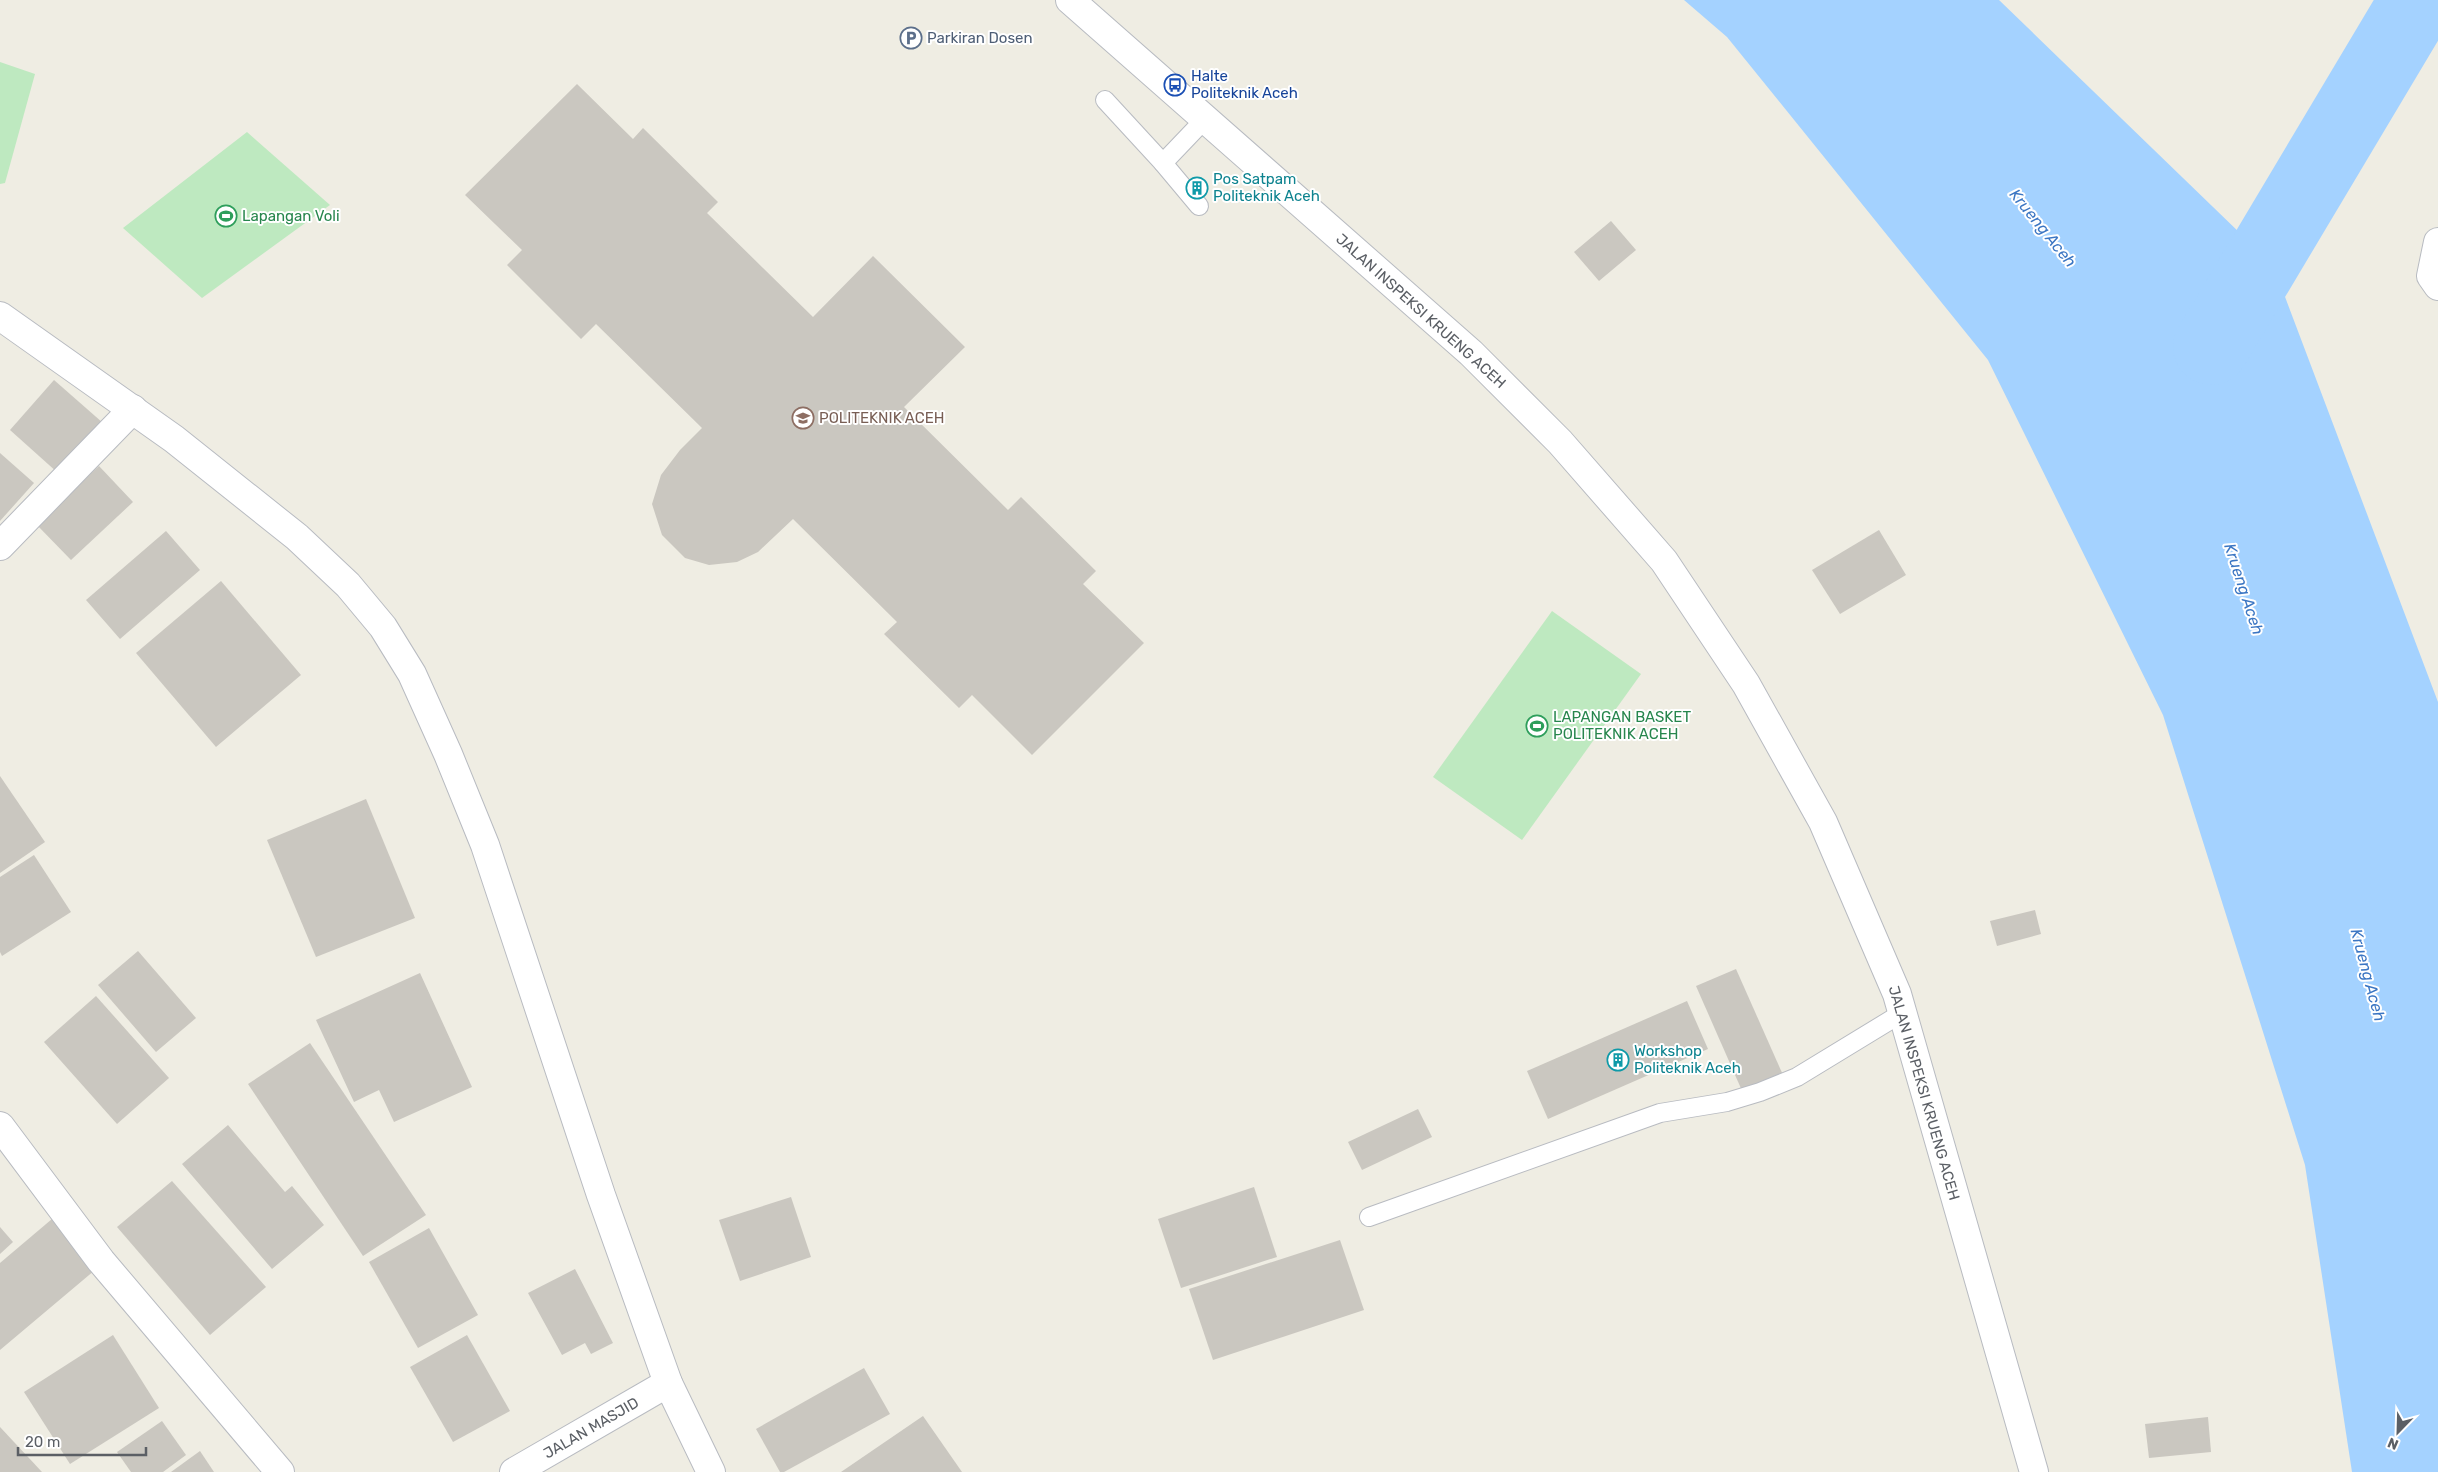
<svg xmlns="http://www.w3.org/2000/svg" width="2438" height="1472" viewBox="0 0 2438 1472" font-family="Rubik,sans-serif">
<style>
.green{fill:#bee9c0}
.water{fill:#a4d2ff}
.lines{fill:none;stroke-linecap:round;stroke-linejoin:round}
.river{stroke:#a4d2ff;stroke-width:76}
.building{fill:#cac7c0}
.service-casing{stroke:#b8bbc1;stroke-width:20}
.minor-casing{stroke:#b8bbc1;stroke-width:30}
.tertiary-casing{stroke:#b8bbc1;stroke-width:30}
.service{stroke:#fff;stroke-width:18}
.minor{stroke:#fff;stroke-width:28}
.tertiary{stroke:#fff;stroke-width:28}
.labels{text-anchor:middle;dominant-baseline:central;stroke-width:4;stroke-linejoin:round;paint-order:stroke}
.service-label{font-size:15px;fill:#4e5e75;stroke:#fff;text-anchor:start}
.transit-label{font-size:15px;fill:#164399;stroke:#fff;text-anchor:start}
.culture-label{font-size:15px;fill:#0d838f;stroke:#fff;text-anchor:start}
.leisure-label{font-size:15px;fill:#27864d;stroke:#fff;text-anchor:start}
.street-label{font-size:15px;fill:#5b5f65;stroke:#fff}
.education-label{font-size:15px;fill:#785e54;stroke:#fff;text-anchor:start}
.water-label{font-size:16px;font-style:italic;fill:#3b76c3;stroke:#fff}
</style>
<rect width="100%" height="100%" fill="#efede3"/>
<g class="green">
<path d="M0,62L35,74L5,183L0,184Z"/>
<path d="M247,132L330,205L202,298L123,228Z"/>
<path d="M1552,611L1641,674L1522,840L1433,777Z"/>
</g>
<path class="water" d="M1684,0H1999L2273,265L2438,702V1472H2352L2305,1165L2163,715L1988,360L1727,37Z"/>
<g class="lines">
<path class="river" d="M2211,347L2418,0"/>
</g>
<g class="building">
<path d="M577,84L633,139L643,128L718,202L707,213L813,317L873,256L965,347L904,407L1008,510L1021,497L1096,571L1083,584L1144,643L1032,755L972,695L959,708L884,634L897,622L793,519L758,552L737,562L709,565L685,558L662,535L652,504L661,475L680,450L702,428L596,324L581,339L507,265L522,250L465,195Z"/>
<path d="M1198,177L1209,189L1197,200L1186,188Z"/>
<path d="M1611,221L1636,250L1599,281L1574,252Z"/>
<path d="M54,380L103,423L58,473L10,430Z"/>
<path d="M0,453L34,483L0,521Z"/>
<path d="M99,466L133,502L71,560L36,524Z"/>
<path d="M1879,530L1906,575L1840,614L1812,570Z"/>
<path d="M166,531L200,570L120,639L86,600Z"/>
<path d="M221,581L301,675L216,747L136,653Z"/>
<path d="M0,776L45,842L0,873Z"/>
<path d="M366,799L415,918L316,957L267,840Z"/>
<path d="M34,855L71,912L2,956L0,952V877Z"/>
<path d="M2035,910L2041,934L1997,946L1990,921Z"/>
<path d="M138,951L196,1018L156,1052L98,985Z"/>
<path d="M1736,969L1783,1075L1743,1093L1696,986Z"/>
<path d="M420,973L472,1087L394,1122L379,1090L354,1102L316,1020Z"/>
<path d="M96,996L169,1078L117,1124L44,1042Z"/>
<path d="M1687,1001L1708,1049L1548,1119L1527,1071Z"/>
<path d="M310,1043L426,1215L363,1256L248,1084Z"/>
<path d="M1418,1109L1432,1137L1362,1170L1348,1142Z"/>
<path d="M228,1125L285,1192L292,1186L324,1225L272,1269L182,1164Z"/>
<path d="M172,1181L266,1287L210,1335L117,1227Z"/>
<path d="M1254,1187L1277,1257L1181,1288L1158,1219Z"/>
<path d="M791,1197L811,1257L740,1281L719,1220Z"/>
<path d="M52,1219L95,1270L0,1350V1263Z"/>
<path d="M0,1227L13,1242L0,1254Z"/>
<path d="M429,1228L478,1315L418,1348L369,1262Z"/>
<path d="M1340,1240L1364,1310L1213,1360L1189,1289Z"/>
<path d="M575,1269L613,1343L591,1354L585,1343L562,1355L528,1293Z"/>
<path d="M113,1335L159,1408L70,1464L24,1392Z"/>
<path d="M467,1335L510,1411L453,1442L410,1367Z"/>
<path d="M864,1368L890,1414L784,1472H780L756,1429Z"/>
<path d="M923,1416L962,1472H841Z"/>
<path d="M2208,1417L2211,1452L2149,1458L2145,1424Z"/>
<path d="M162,1421L186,1455L163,1472H131L117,1452Z"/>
<path d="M0,1427L42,1472H0Z"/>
<path d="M200,1451L214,1472H171Z"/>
</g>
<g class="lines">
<g class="service-casing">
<g id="service">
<path d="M1105,100L1163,163"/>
<path d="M1199,206L1163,163L1205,119"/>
<path d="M1369,1217L1660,1113L1727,1102L1760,1092L1797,1077L1902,1013"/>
</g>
</g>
<g class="minor-casing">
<g id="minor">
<path d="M2438,242L2431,276L2438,286"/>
<path d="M0,316L174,439L297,537L348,585L383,627L412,674L448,754L485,845L601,1195L668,1383L711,1472"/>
<path d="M0,546L133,409"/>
<path d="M0,1126L101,1261L280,1472"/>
<path d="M514,1472L668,1383"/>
</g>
</g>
<g class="tertiary-casing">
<path id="tertiary" d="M1070,0L1471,353L1560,442L1664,561L1746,684L1823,822L1897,994L2034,1472"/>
</g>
<use href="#service" class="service"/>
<use href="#minor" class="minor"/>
<use href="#tertiary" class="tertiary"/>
</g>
<defs>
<g id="parking-ring" transform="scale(1.125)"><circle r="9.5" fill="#fff" stroke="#5c6f8a" stroke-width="1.5"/><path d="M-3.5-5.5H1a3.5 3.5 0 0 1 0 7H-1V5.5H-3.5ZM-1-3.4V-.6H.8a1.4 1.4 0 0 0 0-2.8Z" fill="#5c6f8a"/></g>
<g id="bus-ring" transform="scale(1.125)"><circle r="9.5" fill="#fff" stroke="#1a4fb4" stroke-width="1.5"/><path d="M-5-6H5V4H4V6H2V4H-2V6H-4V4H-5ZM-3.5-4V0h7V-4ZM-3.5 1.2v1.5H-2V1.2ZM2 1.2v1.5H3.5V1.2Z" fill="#1a4fb4"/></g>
<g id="building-ring" transform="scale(1.125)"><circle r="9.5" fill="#fff" stroke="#0f9aa8" stroke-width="1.5"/><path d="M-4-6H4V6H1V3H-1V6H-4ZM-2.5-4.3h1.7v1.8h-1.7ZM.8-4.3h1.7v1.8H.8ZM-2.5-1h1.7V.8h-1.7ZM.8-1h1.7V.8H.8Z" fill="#0f9aa8"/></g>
<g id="stadium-ring" transform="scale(1.125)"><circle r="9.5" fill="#fff" stroke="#2e9e5b" stroke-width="1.5"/><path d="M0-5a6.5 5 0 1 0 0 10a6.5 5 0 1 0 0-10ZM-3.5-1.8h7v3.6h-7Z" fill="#2e9e5b"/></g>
<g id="university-ring" transform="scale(1.125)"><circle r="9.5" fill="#fff" stroke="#8d6e63" stroke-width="1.5"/><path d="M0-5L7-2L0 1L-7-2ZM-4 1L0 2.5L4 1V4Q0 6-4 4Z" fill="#8d6e63"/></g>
</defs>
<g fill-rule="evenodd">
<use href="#parking-ring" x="911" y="38"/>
<use href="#bus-ring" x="1175" y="85"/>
<use href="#building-ring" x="1197" y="188"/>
<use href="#stadium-ring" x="226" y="216"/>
<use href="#university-ring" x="803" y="418"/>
<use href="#stadium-ring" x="1537" y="726"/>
<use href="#building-ring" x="1618" y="1060"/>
</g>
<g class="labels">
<g class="service-label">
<text x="927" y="38">Parkiran Dosen</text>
</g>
<g class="transit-label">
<text x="1191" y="76">Halte<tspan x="1191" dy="17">Politeknik Aceh</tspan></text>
</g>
<g class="culture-label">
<text x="1213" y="179">Pos Satpam<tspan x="1213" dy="17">Politeknik Aceh</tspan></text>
<text x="1634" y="1051">Workshop<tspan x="1634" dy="17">Politeknik Aceh</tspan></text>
</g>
<g class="leisure-label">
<text x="242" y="216">Lapangan Voli</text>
<text x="1553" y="717">LAPANGAN BASKET<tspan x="1553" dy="17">POLITEKNIK ACEH</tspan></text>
</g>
<g class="street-label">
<text transform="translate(1421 311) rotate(42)">JALAN INSPEKSI KRUENG ACEH</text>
<text transform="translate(1924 1093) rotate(74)">JALAN INSPEKSI KRUENG ACEH</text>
<text transform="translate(591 1428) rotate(-30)">JALAN MASJID</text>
</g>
<g class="education-label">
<text x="819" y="418">POLITEKNIK ACEH</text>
</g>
<g class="water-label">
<text transform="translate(2043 228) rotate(51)">Krueng Aceh</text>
<text transform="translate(2244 589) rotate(72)">Krueng Aceh</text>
<text transform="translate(2368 975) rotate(75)">Krueng Aceh</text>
</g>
</g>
<g transform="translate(2398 1432) rotate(203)" stroke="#ffffff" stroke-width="4" paint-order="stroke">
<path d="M0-4L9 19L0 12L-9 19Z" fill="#5b5f65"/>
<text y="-8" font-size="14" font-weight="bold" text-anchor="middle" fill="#5b5f65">N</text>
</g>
<path d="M18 1447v8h128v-8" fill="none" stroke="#5b5f65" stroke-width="2.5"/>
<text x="25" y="1447" font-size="15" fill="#5b5f65" stroke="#ffffff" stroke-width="4" paint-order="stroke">20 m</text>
</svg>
